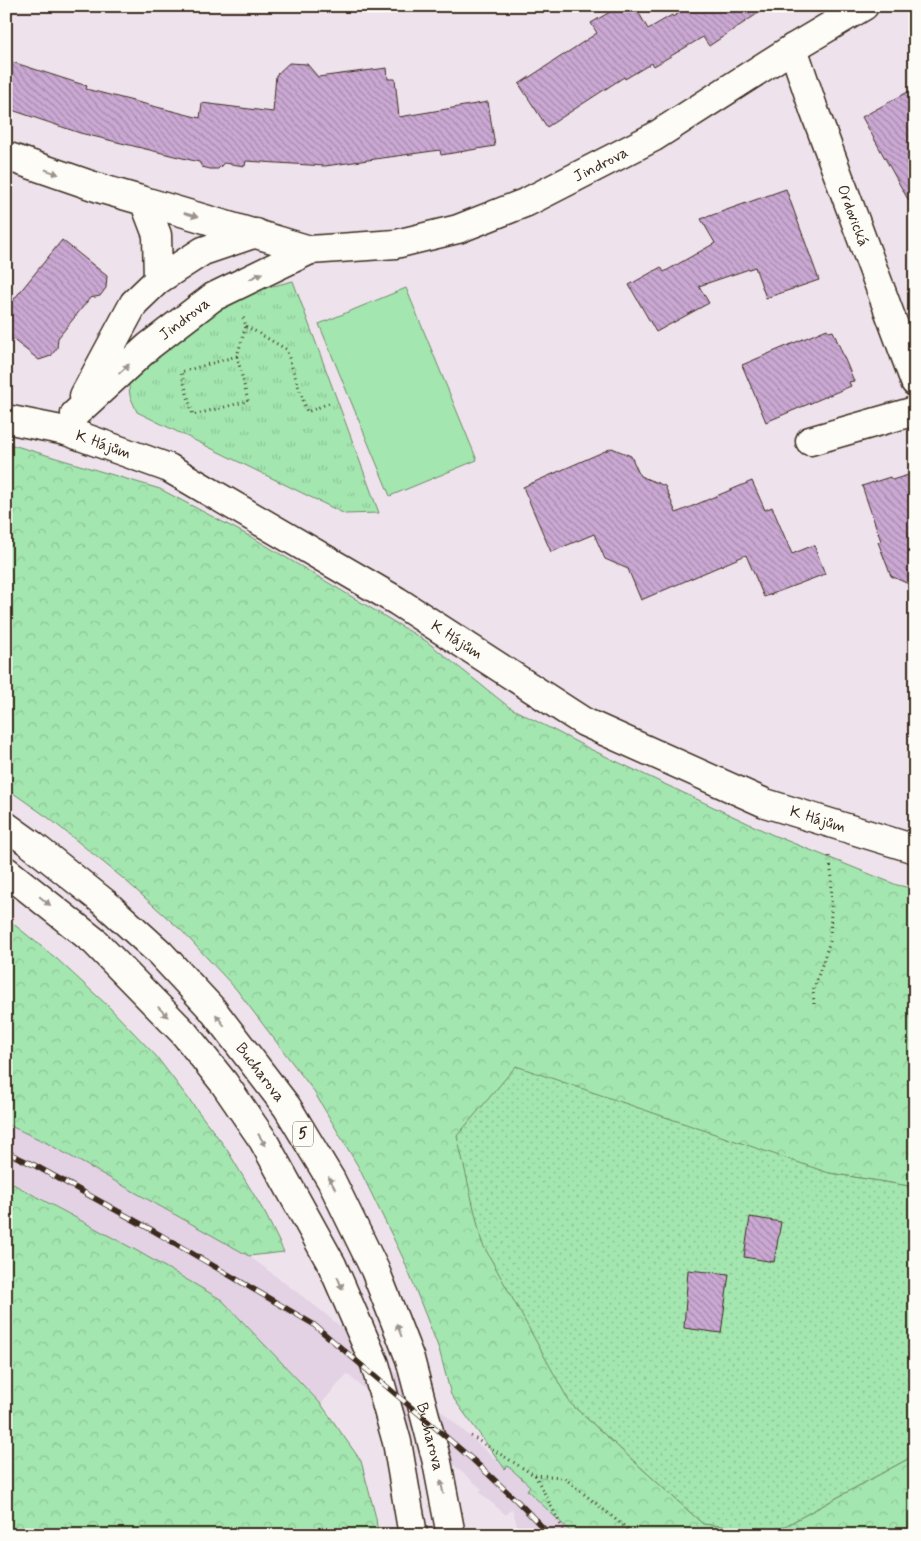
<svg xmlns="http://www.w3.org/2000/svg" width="921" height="1541" viewBox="0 0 921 1541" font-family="Mynerve,sans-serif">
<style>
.built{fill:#e3d1e4}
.grass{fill:url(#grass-tufts);stroke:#6f8867}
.forest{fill:url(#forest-crowns);stroke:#6f8867}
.garden{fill:url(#garden-dots);stroke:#6f8867}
.pitch{fill:#a3e6b0;stroke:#6f8867}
.building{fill:url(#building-back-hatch);stroke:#3b2a1e}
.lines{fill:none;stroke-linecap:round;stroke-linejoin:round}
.minor-casing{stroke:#3b2a1e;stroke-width:31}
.primary-casing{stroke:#3b2a1e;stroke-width:31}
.path{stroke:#3b2a1e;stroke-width:3;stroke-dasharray:1 4;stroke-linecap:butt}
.minor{stroke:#fdfcf7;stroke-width:28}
.primary{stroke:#fdfcf7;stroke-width:28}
.rail-casing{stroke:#3b2a1e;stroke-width:5.5}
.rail{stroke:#fdfcf7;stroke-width:4;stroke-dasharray:11;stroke-linecap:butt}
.oneway{fill:#9c938a}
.labels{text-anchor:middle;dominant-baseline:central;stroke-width:5;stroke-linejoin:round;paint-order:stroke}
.shield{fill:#fdfcf7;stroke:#75695f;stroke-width:1}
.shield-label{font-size:15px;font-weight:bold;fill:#3b2a1e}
.street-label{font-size:16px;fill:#3b2a1e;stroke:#fdfcf7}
</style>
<defs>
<pattern id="grass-tufts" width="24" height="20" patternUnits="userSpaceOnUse" patternTransform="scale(1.25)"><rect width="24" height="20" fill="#a3e6b0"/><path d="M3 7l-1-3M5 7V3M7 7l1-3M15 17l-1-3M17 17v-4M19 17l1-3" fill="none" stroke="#8dc597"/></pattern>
<pattern id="forest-crowns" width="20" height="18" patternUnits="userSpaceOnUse" patternTransform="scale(1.25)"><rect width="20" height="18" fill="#a3e6b0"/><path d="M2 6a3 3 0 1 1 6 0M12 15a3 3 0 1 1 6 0" fill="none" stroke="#8dc597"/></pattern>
<pattern id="garden-dots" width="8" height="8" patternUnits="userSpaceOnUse" patternTransform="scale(1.25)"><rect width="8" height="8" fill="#a3e6b0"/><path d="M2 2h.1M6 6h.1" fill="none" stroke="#8dc597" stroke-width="1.8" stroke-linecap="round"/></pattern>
<pattern id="building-back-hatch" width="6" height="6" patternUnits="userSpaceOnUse" patternTransform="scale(1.25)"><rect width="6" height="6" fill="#caa8d3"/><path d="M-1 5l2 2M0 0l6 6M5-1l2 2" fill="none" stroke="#a589ab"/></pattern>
</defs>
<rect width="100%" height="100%" fill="#eee3ec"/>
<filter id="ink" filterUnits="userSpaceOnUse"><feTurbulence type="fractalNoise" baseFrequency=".02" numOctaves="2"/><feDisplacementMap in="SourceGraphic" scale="10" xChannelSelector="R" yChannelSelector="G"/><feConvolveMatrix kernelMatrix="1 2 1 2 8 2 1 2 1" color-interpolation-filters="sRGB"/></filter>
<g filter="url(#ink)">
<path class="built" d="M6,1124L45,1142L249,1256L323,1312L440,1410L505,1468L508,1466L530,1486L527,1490L574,1535H520L512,1508L506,1515L479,1492L482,1489L347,1374L321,1404L222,1300L22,1187L6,1180Z"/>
<path class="grass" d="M293,281L379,513L345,514L137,412L130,396L128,377L230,297Z"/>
<g class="forest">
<path d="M6,443L160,489L255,539L426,641L509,707L590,749L773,835L897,885L915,889V1187L829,1173L570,1403L703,1524L774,1532L915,1455V1535H574L527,1490L530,1486L508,1466L505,1469L451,1395L439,1349L403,1258L358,1166L313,1090L236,989L182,931L125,880L50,819L6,788Z"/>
<path d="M6,918L57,959L108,1006L156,1056L226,1148L266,1215L284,1252L249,1256L45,1142L6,1124Z"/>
<path d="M6,1180L139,1252L222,1300L321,1404L361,1461L376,1518L378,1535H6Z"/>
</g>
<path class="garden" d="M516,1066L829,1173L915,1187V1455L774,1532L703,1524L570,1403L482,1243L457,1136Z"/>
<path class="pitch" d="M406,288L477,460L390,496L319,324Z"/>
<g class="building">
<path d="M620,6H635L648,29L672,15L673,17L689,6H769L709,46L703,37L654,66L652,63L625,79L624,77L547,127L519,84L597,33L591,23Z"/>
<path d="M6,60L87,86L86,89L200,118L202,103L273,112L276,75L289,63L307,64L318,77L387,68L388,79H395L399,117L488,102L495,146L441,155L440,150L325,166L246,161L245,166L224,163L218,169H210L202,167L199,162L80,133L6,108Z"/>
<path d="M915,88V212L862,117Z"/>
<path d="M786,189L819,280L766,298L755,267L699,286L709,303L656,332L629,285L661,267L664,272L715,243L701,219Z"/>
<path d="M62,240L107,276L106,288L100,296L90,298L58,338L57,348L51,356L39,360L6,334V309Z"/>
<path d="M827,329L829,332L833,331L854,381L849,382L851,386L766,422L742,365Z"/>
<path d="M612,448L631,456L640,476L665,486L676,513L752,481L765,510L772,507L792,554L814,545L825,574L764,597L746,555L641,600L628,569L605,559L594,534L551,552L523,487Z"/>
<path d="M915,473V587L891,576L878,542L881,541L862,486L890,477L892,480Z"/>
<path d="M750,1217L781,1222L774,1262L744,1257Z"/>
<path d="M688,1270L729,1274L721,1333L684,1328Z"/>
</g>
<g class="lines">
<g class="minor-casing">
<g id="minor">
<path id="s1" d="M793,48L814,110L915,382"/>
<path d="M6,156L102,189L144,201L157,235L158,280"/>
<path id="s2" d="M144,201L310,250L396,244L458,229L527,202L654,137L793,48L864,6"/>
<path d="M84,396L134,303L158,280L203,251L256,233"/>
<path id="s3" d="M75,414L149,346L213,297L310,250"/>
<path id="s4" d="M6,419L66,431L169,468L397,601L584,722L765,803L915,849"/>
<path d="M810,441L915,411"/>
</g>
</g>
<g class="primary-casing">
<g id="primary">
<path id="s5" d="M6,826L31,844L105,903L160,953L212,1009L287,1107L331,1180L375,1270L410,1359L437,1462L451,1535"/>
<path d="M6,871L94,941L184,1033L224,1083L263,1140L332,1265L375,1364L397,1442L413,1535"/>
</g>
</g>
<g class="path">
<path d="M246,326L286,349L307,412L329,403"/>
<path d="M237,356L248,401L193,415L181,372L237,356L246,326L243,317"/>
<path d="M814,1004L813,991L830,941L832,878L829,856"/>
<path d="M471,1436L534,1475L563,1477L635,1535"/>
<path d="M535,1475L566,1535"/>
<path d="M887,1535L915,1527"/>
</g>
<use href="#minor" class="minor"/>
<use href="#primary" class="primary"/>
<g class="rail-casing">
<path id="rail" d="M6,1152L34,1165L152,1230L313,1324L472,1459L517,1501L550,1535"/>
</g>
<use href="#rail" class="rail"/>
</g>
<defs><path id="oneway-solid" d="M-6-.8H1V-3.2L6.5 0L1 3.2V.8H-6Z" transform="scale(1.25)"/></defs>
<g class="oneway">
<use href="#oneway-solid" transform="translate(52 172) rotate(19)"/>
<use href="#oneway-solid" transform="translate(191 215) rotate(16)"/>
<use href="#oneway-solid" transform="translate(256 276) rotate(-26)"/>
<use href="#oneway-solid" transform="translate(124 369) rotate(-42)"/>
<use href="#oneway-solid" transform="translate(45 901) rotate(39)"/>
<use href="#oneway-solid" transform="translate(163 1012) rotate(46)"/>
<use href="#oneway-solid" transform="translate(220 1020) rotate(-127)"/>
<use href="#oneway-solid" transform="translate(262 1140) rotate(58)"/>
<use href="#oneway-solid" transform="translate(332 1183) rotate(-118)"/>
<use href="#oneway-solid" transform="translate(340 1283) rotate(67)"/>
<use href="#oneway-solid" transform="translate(399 1330) rotate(-111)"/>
<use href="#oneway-solid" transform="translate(442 1487) rotate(-101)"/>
</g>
</g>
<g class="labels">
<rect class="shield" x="293" y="1121.5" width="20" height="25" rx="4"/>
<g class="shield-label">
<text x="303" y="1134">5</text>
</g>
<g class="street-label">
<text stroke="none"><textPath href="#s2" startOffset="480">Jindrova</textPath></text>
<text stroke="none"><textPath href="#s1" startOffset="178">Ordovická</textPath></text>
<text stroke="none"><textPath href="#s3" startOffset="145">Jindrova</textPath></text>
<text stroke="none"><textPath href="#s4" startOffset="101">K Hájům</textPath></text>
<text stroke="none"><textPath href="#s4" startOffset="506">K Hájům</textPath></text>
<text stroke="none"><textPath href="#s4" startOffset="911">K Hájům</textPath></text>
<text stroke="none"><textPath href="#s5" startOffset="356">Bucharova</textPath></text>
<text stroke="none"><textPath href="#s5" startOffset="761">Bucharova</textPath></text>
</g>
</g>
<rect width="921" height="1541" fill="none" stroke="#fdfcf7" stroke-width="25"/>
<rect x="12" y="12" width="896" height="1516" fill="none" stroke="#3b2a1e" stroke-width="2" filter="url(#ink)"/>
</svg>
